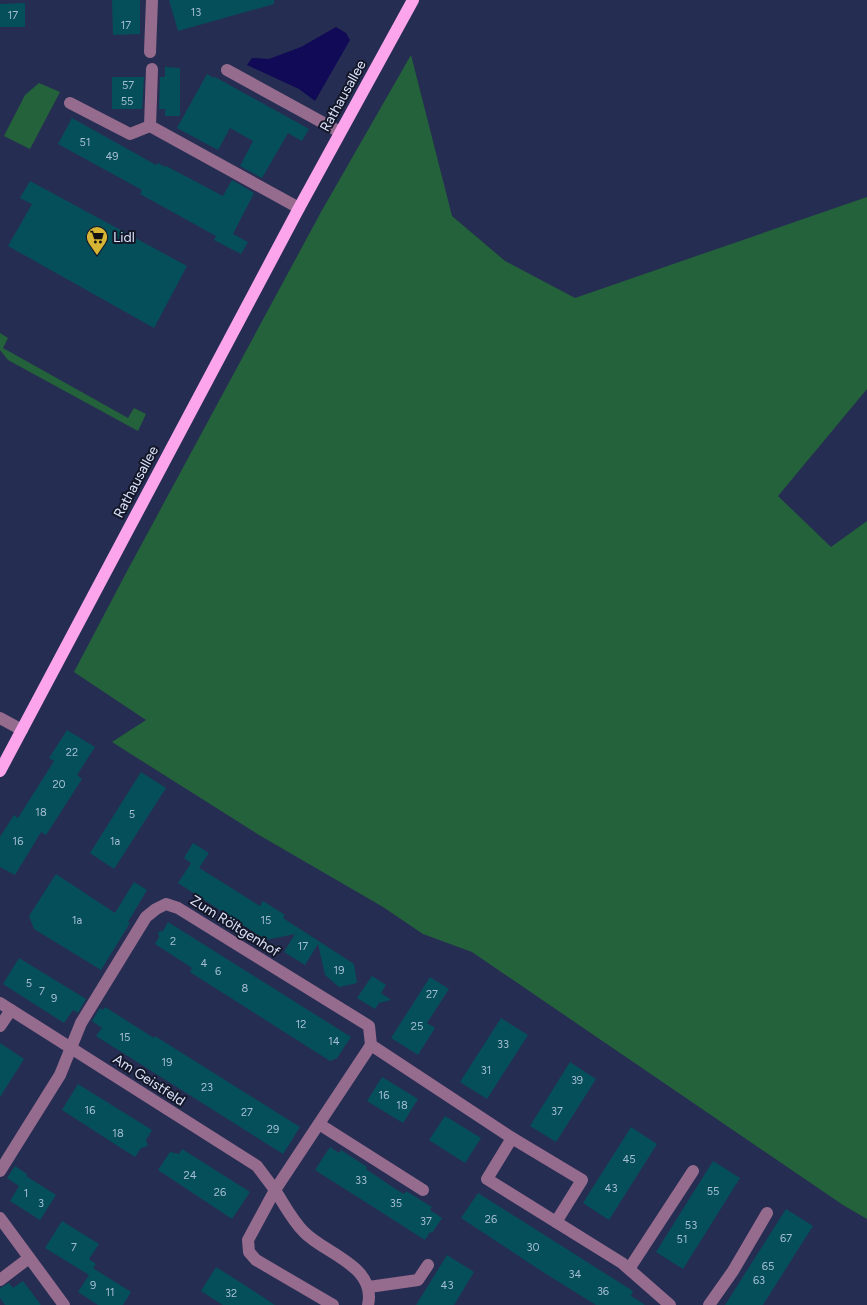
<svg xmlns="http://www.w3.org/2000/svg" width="867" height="1305" viewBox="0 0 867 1305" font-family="Figtree,sans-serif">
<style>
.green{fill:#24623b}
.water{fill:#100a57}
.building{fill:#054f5b}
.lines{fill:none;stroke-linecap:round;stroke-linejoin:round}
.minor{stroke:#966c8e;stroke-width:12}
.major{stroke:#fca5ec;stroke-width:12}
.labels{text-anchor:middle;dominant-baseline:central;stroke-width:4;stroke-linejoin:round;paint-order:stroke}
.number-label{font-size:11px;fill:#a6bed3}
.street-label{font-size:14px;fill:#dce3fb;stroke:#131728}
.poi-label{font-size:14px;fill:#dce3fb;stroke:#131728;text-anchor:start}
</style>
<rect width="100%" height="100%" fill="#262d52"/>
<g class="green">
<path d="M411,55L452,216L505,261L575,298L867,197V389L778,496L831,547L867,521V1219L843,1205L472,952L423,934L383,907L259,835L112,742L146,720L74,672L125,575L321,212Z"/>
<path d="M39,83L60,92L30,149L4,136L25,95Z"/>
<path d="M0,333L8,338L3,348L128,418L134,408L146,414L138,431L8,360L0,350Z"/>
</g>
<path class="water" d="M336,27L346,33L350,40L315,101L299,89L247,65L252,58L269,59L301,47Z"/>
<g class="building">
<path d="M112,0H140V34L113,35Z"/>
<path d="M169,0H274V4L178,31Z"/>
<path d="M25,3V27H0V4Z"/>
<path d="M165,67L180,68V116H165V109H159L160,77H165Z"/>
<path d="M207,74L214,78L215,77L309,129L302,141L288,133L262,178L240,166L253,141L230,128L218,150L177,128Z"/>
<path d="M112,77H144L142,109H112Z"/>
<path d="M72,118L156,165L158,163L165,167L166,166L223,196L232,180L254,193L233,234L248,242L241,254L214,240L216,236L140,194L142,190L58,144Z"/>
<path d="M30,181L187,266L154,328L8,246L32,204L20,198Z"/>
<path d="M67,730L95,747L77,775L82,779L46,835L41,832L15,875L0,867V837L14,815L18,818L54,761L49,758Z"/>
<path d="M141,772L166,788L114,869L90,853Z"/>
<path d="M193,843L209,853L199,868L193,864L260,906L263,901L285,915L283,918L354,964L357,983L339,987L325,975L318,944L305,965L284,952L295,934L266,940L178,883L191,863L184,858Z"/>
<path d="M56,874L115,913L134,882L147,890L128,922L130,923L101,970L34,929L29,916Z"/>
<path d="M168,922L351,1037L337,1058L330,1061L190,972L192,968L155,944L159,937L158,932L163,931Z"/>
<path d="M19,958L86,999L78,1013L73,1010L64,1023L3,984Z"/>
<path d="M372,976L386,985L381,993L391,1000L379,1003L375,1009L357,998Z"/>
<path d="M430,977L449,989L427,1023L435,1028L418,1055L391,1038Z"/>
<path d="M105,1007L154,1038L155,1036L300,1127L283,1154L96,1036L102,1028L92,1021L100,1008L103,1010Z"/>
<path d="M501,1018L528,1035L487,1099L460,1082Z"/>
<path d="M0,1043L24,1059L0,1097Z"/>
<path d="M570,1062L596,1079L556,1142L530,1126Z"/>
<path d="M382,1077L418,1099L403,1123L367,1101Z"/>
<path d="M78,1084L152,1130L146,1140L148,1146L141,1148L135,1157L62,1110Z"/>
<path d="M445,1116L481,1138L465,1163L429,1140Z"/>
<path d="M631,1127L657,1144L609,1220L583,1203Z"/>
<path d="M330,1147L339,1153L341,1150L367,1167L366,1169L394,1188L404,1194L406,1191L432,1207L430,1210L442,1218L432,1233L430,1232L425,1240L315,1170Z"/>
<path d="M182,1149L250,1192L232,1219L158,1170L170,1152L179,1154Z"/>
<path d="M713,1161L740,1178L683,1269L656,1252Z"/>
<path d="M15,1166L27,1174L26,1176L56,1195L40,1220L10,1201L19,1186L7,1178Z"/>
<path d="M478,1193L633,1291L631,1296L645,1305H596L546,1274L461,1218Z"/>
<path d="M786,1209L813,1226L804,1240L763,1305H725Z"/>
<path d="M62,1221L99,1244L89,1259L96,1264L93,1268L131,1292L123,1305H98L78,1292L89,1275L45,1248Z"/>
<path d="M447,1255L474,1272L454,1305H416Z"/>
<path d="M216,1267L243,1284L275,1305H223L201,1291Z"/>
<path d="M23,1281L41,1305H5L0,1298V1288L9,1283L13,1288Z"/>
</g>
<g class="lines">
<g class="minor">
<path d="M150,52L152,0"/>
<path d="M152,69L150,126L299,208"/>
<path d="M227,70L340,132"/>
<path d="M70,103L130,134L150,126"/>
<path d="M0,718L22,730"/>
<path d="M0,1003L257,1166L275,1190L248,1240L249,1252L256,1260L333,1305"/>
<path d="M0,1026L11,1010"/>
<path d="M319,1124L423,1190"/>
<path d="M512,1138L582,1180L556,1222"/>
<path d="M0,1171L60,1075L81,1023L146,917L156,909L166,904L178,908L369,1026L371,1045L512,1138L487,1179L622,1263L670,1305"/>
<path d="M0,1218L64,1305"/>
<path d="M629,1269L693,1171"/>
<path d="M0,1280L29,1258"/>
<path d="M369,1287L418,1280L428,1265"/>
<path d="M368,1305C377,1266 325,1254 304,1232C292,1220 284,1204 275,1190L371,1045"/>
<path d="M709,1305L733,1271L767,1213"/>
</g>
<path class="major" d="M0,771L299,208L413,0"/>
</g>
<defs>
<g id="supermarket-pin" transform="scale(1.125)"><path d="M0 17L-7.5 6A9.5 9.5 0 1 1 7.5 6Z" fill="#d7b534" stroke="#131728"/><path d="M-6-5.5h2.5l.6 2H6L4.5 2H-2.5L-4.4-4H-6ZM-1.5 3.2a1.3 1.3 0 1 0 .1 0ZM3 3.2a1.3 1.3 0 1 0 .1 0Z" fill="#111"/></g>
</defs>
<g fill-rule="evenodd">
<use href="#supermarket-pin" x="97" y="237"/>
</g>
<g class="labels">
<g class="number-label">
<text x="196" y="12">13</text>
<text x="13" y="15">17</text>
<text x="126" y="25">17</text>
<text x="128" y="85">57</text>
<text x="127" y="101">55</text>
<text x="85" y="142">51</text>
<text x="112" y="156">49</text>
<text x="72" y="752">22</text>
<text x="59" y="784">20</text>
<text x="41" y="812">18</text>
<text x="132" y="814">5</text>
<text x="18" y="841">16</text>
<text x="115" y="841">1a</text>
<text x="77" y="920">1a</text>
<text x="266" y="920">15</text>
<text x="173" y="941">2</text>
<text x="303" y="946">17</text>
<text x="204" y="963">4</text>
<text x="339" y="970">19</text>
<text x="218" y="971">6</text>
<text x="29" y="983">5</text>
<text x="245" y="988">8</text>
<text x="42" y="991">7</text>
<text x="432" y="994">27</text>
<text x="54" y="998">9</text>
<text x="301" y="1024">12</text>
<text x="417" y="1026">25</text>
<text x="125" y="1037">15</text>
<text x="334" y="1041">14</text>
<text x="503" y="1044">33</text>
<text x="167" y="1062">19</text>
<text x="486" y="1070">31</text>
<text x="577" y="1080">39</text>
<text x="207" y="1087">23</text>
<text x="384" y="1095">16</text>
<text x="402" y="1105">18</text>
<text x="90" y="1110">16</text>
<text x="557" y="1111">37</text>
<text x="247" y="1112">27</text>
<text x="273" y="1129">29</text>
<text x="118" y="1133">18</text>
<text x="629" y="1159">45</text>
<text x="190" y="1175">24</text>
<text x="361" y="1180">33</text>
<text x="611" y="1188">43</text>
<text x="713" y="1191">55</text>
<text x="220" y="1192">26</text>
<text x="26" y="1193">1</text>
<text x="41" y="1203">3</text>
<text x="396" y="1203">35</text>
<text x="491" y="1219">26</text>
<text x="426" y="1221">37</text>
<text x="691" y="1225">53</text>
<text x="786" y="1238">67</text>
<text x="682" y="1239">51</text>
<text x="74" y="1247">7</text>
<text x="533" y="1247">30</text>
<text x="768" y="1266">65</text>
<text x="575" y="1274">34</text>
<text x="759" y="1280">63</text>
<text x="93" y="1285">9</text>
<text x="447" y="1285">43</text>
<text x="603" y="1291">36</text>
<text x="110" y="1292">11</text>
<text x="231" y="1293">32</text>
</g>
<g class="street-label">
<text transform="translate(343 96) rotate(-61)">Rathausallee</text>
<text transform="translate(136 482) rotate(-62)">Rathausallee</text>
<text transform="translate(235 926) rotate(32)">Zum Röltgenhof</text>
<text transform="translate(149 1080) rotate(33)">Am Geistfeld</text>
</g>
<g class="poi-label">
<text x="113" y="237">Lidl</text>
</g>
</g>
</svg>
